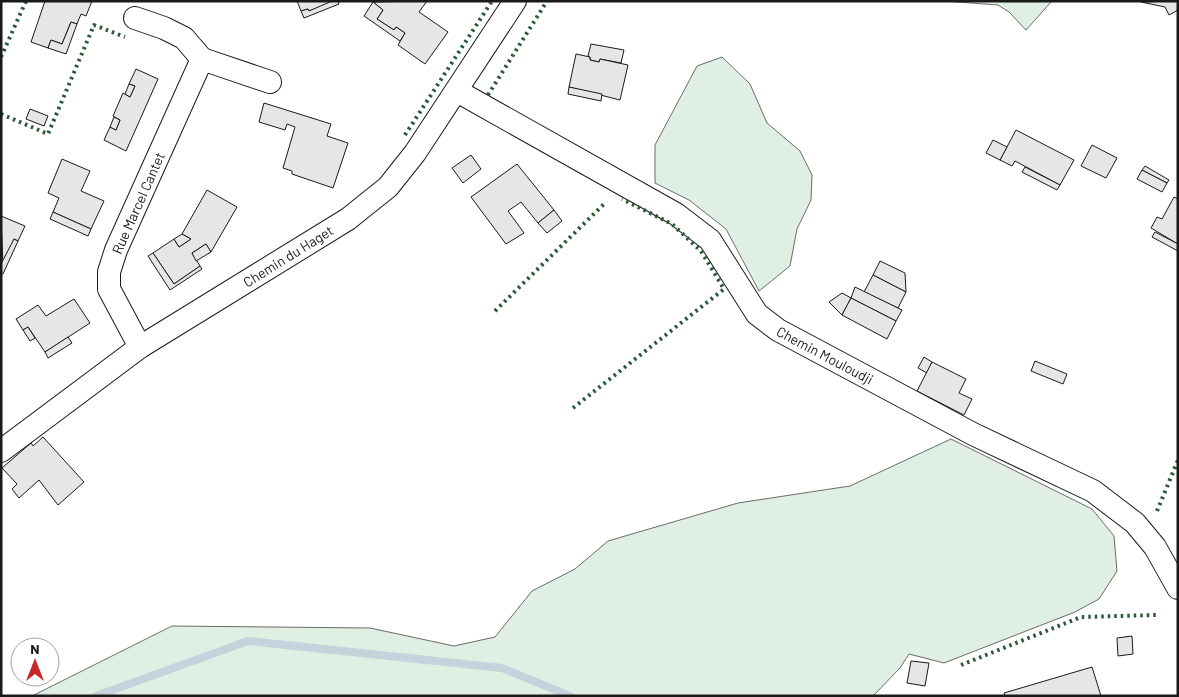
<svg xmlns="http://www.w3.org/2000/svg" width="1179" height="697" viewBox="0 0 1179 697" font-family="Barlow,sans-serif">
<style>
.green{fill:#e0efe3;stroke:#6a6a6a}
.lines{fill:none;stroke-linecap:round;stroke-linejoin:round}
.stream{stroke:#c6d2dc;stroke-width:8}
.building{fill:#e6e6e6;stroke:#1a1a1a}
.street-casing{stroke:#1a1a1a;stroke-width:24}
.street{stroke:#fff;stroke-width:22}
.hedge{stroke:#2b5a34;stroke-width:4;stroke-dasharray:2.5 4;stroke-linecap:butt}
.labels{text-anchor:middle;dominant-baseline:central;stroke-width:4;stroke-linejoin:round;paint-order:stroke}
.street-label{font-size:14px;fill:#1a1a1a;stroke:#fff}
</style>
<rect width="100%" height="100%" fill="#fff"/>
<g class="green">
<path d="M944,1H1052L1026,30L1009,12L998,5Z"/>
<path d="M722,57L750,84L767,123L800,151L812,175L811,200L797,229L790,266L759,291L726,229L689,200L655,183V145L697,66Z"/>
<path d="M951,439L1092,509L1114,536L1117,571L1099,599L1075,612L944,663L909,654L900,668L873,696H32L172,626L370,628L454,646L495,637L532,591L575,569L608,541L738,503L850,486Z"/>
</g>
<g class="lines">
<path class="stream" d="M96,696L248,641L502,668L570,696"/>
</g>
<g class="building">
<path d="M45,1H92L86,16L81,14L77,24L71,22L62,44L51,40L48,48L31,42Z"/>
<path d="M297,1H332L333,2L309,11L308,9L301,11Z"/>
<path d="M338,1L339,4L304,18L301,11L308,9L309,11L332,1Z"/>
<path d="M427,1L419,12L448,32L425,64L398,45L405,33L396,27L394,30L377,19L383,10L373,2Z"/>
<path d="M1178,1V10L1169,15L1165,7L1141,2Z"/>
<path d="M373,2L383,10L377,19L394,30L396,27L405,33L400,41L364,16Z"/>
<path d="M71,22L77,24L66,54L48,48L51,40L62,44Z"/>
<path d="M591,44L624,50L621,63L600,59L599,62L590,60V57L588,56Z"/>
<path d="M576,54L590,57V60L599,62L600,59L628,65L620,100L569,87Z"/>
<path d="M136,69L158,79L126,151L104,140L110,127L116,130L120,120L113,116L123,93L130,97L135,86L129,84Z"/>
<path d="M129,84L135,86L130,97L125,94Z"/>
<path d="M569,87L602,94L601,101L568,94Z"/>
<path d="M264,103L331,124L327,136L348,143L333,188L292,174V171L283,168L295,127L287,124L285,130L259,122Z"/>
<path d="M30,109L48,116L44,126L26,119Z"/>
<path d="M114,117L120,120L116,130L110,127Z"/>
<path d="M1016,130L1074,160L1060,185L1015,161L1012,166L1000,160Z"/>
<path d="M993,140L1007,147L1000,160L986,153Z"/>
<path d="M1092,145L1117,158L1106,178L1081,166Z"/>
<path d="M471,155L481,169L463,183L452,168Z"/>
<path d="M62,159L90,171L81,191L104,201L91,229L53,212L59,198L48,193Z"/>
<path d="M517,164L554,210L538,223L521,202L508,211L524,233L506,244L471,197Z"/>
<path d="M1145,166L1169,180L1167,183L1142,170Z"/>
<path d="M1025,167L1060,185L1057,190L1022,172Z"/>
<path d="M1142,170L1167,183L1162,192L1137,179Z"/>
<path d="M207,190L237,207L211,252L206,244L192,253L200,266L174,284L153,253L174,239L179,247L191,239L182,234Z"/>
<path d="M1174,197L1178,199V244L1151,228L1157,217L1162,219Z"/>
<path d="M554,210L562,221L547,233L538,223Z"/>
<path d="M53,212L91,229L88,236L50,219Z"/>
<path d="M1,216L25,226L18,241L14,239L3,265Z"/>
<path d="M1155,232L1178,244V251L1152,237Z"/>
<path d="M182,234L191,239L179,247L174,239Z"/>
<path d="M14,239L18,241L3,274L1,273V264Z"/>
<path d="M206,244L211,252L196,261L192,253Z"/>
<path d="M153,253L174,284L200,266L202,269L170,290L148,256Z"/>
<path d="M880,261L905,273L906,292L873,275Z"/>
<path d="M873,275L906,292L898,308L864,292Z"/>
<path d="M855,287L902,310L896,321L851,298Z"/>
<path d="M842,293L851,298L842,315L829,302Z"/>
<path d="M851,298L896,321L887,339L842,315Z"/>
<path d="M74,299L90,323L45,352L28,327L23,330L16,319L38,305L46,316Z"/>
<path d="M28,327L35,338L30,341L23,330Z"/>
<path d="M68,337L72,343L48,358L45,352Z"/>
<path d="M924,357L932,362L927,373L918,368Z"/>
<path d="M1035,361L1067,374L1063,384L1031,371Z"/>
<path d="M932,362L966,379L959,393L972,399L964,415L917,391Z"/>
<path d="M43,437L84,482L58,505L39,480L19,498L12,489L17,484L2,468L31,443L33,446Z"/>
<path d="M1132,636L1133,654L1118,656L1117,638Z"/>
<path d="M911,661L929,663L925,686L907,683Z"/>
<path d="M1092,667L1101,696H1005L1004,693Z"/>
</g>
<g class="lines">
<g class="street-casing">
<g id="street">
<path d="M135,18L164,28L184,38L202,59"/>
<path d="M457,91L676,214L710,240L757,314L778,330L973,434L1093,491L1135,523L1155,547L1178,588"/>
<path d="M140,347L109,289V272L116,250L202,59L270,82"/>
<path d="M1,451L140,347L348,219L388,187L415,153L515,1"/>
</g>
</g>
<use href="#street" class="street"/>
<g class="hedge">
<path d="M1,57L26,1"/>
<path d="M488,95L547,1"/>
<path d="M1,114L48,134L94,25L125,37"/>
<path d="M405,135L492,1"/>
<path d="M495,311L605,203"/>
<path d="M573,408L724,289L701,251L672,224L622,199"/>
<path d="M1157,511L1178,460"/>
<path d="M961,665L1081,617L1157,615"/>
</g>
</g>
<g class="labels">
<g class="street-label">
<text transform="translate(138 203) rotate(-66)">Rue Marcel Cantet</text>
<text transform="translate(288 256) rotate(-32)">Chemin du Haget</text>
<text transform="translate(825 355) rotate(28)">Chemin Mouloudji</text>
</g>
</g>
<rect width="1179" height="697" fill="none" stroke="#1a1a1a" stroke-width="5"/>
<g transform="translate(35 662)"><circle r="24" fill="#ffffff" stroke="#a3a3a3"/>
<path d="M0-4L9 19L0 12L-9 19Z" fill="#c62828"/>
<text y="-8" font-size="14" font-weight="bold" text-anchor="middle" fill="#1a1a1a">N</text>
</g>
</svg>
